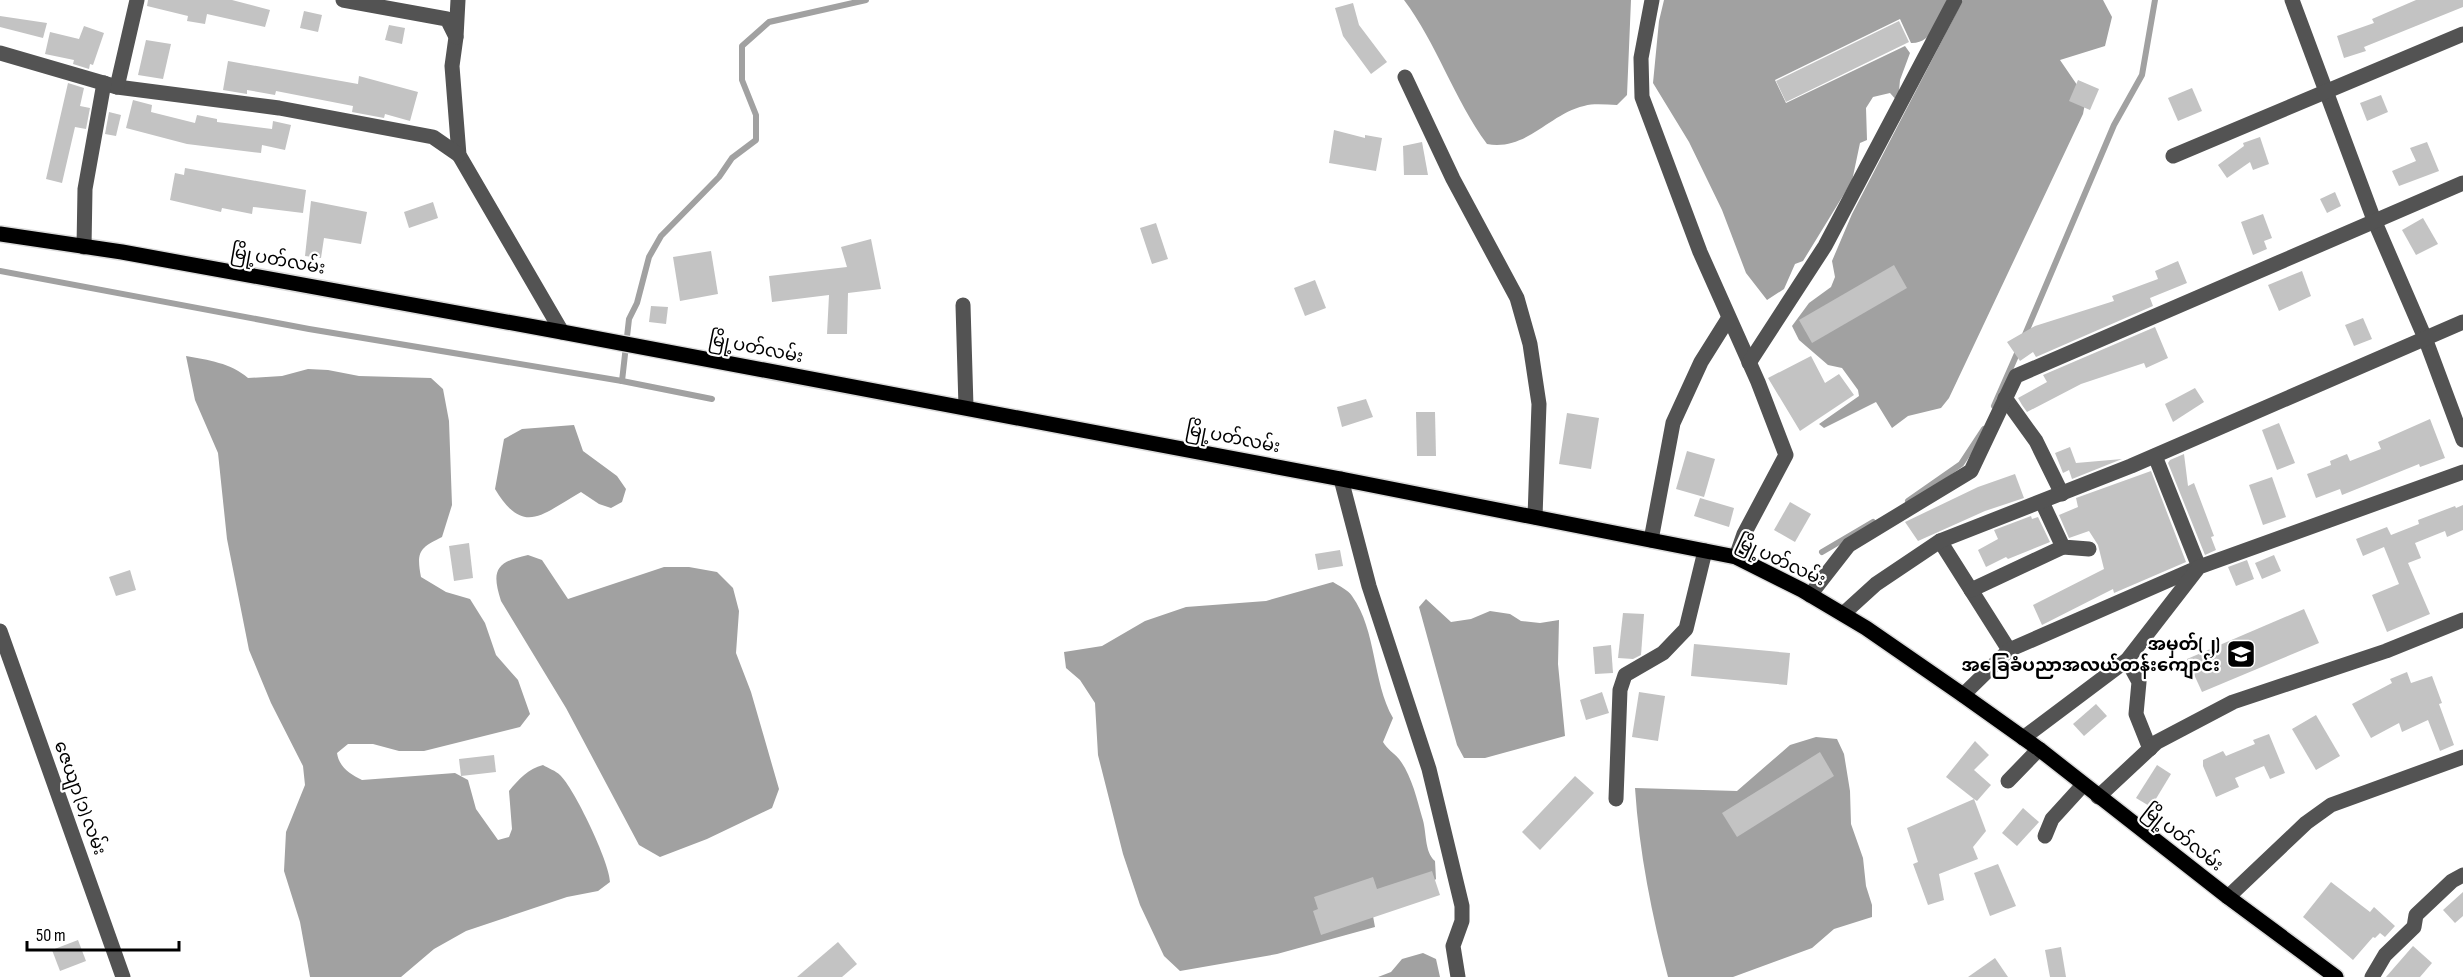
<svg xmlns="http://www.w3.org/2000/svg" width="2463" height="977" viewBox="0 0 2463 977" font-family="'Sofia Sans Condensed','Noto Sans Myanmar',sans-serif">
<style>
.water{fill:#a1a1a1}
.lines{fill:none;stroke-linecap:round;stroke-linejoin:round}
.stream{stroke:#a1a1a1;stroke-width:6}
.building{fill:#c3c3c3}
.major-casing{stroke:#dbdbdb;stroke-width:18}
.minor{stroke:#535353;stroke-width:15}
.major{stroke:#000;stroke-width:15}
.labels{text-anchor:middle;dominant-baseline:central;stroke-width:4.5;stroke-linejoin:round;paint-order:stroke}
.street-label{font-size:18px;fill:#000;stroke:#fff}
.poi-label{font-size:18px;font-weight:bold;fill:#000;stroke:#fff;text-anchor:end}
</style>
<rect width="100%" height="100%" fill="#fff"/>
<g class="water">
<path d="M1404,0H1631L1627,95L1617,105C1606,105 1595,103 1584,106C1549,114 1527,151 1487,144C1454,99 1437,44 1404,0Z"/>
<path d="M1664,0H1947C1940,16 1933,44 1911,43L1900,19L1775,80L1786,103L1905,46L1910,53L1900,80L1898,102L1890,93L1873,97L1866,108L1867,140L1860,143L1852,181L1803,261L1795,264L1784,289L1767,300L1746,273L1722,210L1689,142L1653,83L1659,21Z"/>
<path d="M1963,0H2103L2112,17L2105,46L2060,60L2086,98L2083,114L1949,398L1941,408L1908,416L1892,428L1876,402L1824,428L1819,424L1859,396L1858,390L1842,368L1828,365L1799,340L1792,326L1809,303L1831,287L1835,277L1832,261L1852,214Z"/>
<path d="M186,356C208,360 231,363 248,378L282,376L308,369L328,370L359,376L431,378L443,389L449,421L452,505L442,537C420,548 416,551 421,577L446,592L470,599L485,623L496,655L518,680L530,714L520,727L424,751H399L373,744H348L337,753C339,767 350,774 362,780L455,773L468,780L476,809L498,840L509,837L512,829L509,791C519,779 528,769 543,765C548,768 556,771 560,775C574,788 610,863 610,882L598,891L567,897L466,931L434,949L401,977H310L300,922L284,871L286,832L305,785L303,766L271,703L249,650L227,539L218,453L195,400Z"/>
<path d="M574,425L583,451L617,476L626,489L622,502L611,508L599,504L581,492C542,514 524,537 495,489L504,439L522,429Z"/>
<path d="M528,555L542,560L568,599L664,567H689L717,572L733,588L739,611L736,653L751,692L779,789L772,808L707,839L660,857L639,845L566,708L501,601C491,570 496,562 528,555Z"/>
<path d="M1333,582C1339,586 1348,590 1352,596C1377,631 1372,681 1393,718L1383,742C1388,750 1393,752 1399,759C1411,774 1417,799 1422,817C1427,831 1424,852 1435,861L1436,879L1427,887L1370,900L1375,927L1277,954L1180,971L1164,956L1140,905L1123,854L1098,755L1095,703L1080,680L1066,668L1064,652L1102,646L1145,621L1186,607L1266,601Z"/>
<path d="M1426,599L1451,622L1471,619L1490,611L1510,614L1521,621L1540,623L1559,620L1558,664L1565,736L1485,758H1464L1457,745L1419,607Z"/>
<path d="M1816,737L1837,739L1844,754L1850,791L1851,824L1863,858L1866,886L1872,905V917L1834,929L1812,948L1733,977H1668C1652,916 1639,851 1635,788L1737,791L1790,745Z"/>
<path d="M1423,953L1436,959L1440,977H1378L1391,972L1402,959Z"/>
</g>
<g class="lines">
<g class="stream">
<path d="M0,271L309,329L622,381L712,399"/>
<path d="M2024,337L2114,125L2142,75L2155,0"/>
<path d="M622,381L629,319L637,303L649,257L661,236L719,177L732,158L756,140V115L742,80V46L769,22L866,0"/>
<path d="M1994,406L2019,349"/>
<path d="M1908,501L1961,464L1984,429"/>
<path d="M1822,552L1873,522"/>
</g>
</g>
<g class="building">
<path d="M148,0H232L270,10L265,27L207,14L205,24L187,21L188,16L147,6Z"/>
<path d="M2416,0H2463V7L2364,47L2366,51L2344,58L2337,36L2374,23L2372,19Z"/>
<path d="M1353,3L1359,25L1387,62L1371,74L1343,36L1335,8Z"/>
<path d="M304,11L322,15L318,32L300,28Z"/>
<path d="M0,16L47,23L43,38L0,27Z"/>
<path d="M1899,21L1909,42L1786,102L1776,81Z"/>
<path d="M389,25L405,28L402,44L385,40Z"/>
<path d="M84,26L104,33L93,65L90,64L89,69L73,64L74,60L45,54L50,32L79,39Z"/>
<path d="M146,40L171,44L163,79L138,75Z"/>
<path d="M228,61L358,84L359,76L418,92L410,121L385,114L384,118L352,112L353,106L276,91L275,95L247,90V94L223,90Z"/>
<path d="M2078,80L2099,89L2090,110L2069,101Z"/>
<path d="M68,83L84,88L80,106L90,108L86,129L75,127L62,183L46,179Z"/>
<path d="M2192,88L2202,111L2178,121L2168,98Z"/>
<path d="M2381,95L2388,112L2367,121L2360,103Z"/>
<path d="M133,100L152,105L151,112L195,123L197,115L217,119V122L272,129L273,121L291,125L285,150L262,145L261,153L187,144L126,128Z"/>
<path d="M109,112L121,115L116,136L105,134Z"/>
<path d="M1334,130L1365,138V135L1382,138L1376,171L1329,163Z"/>
<path d="M2260,137L2269,164L2253,170L2250,162L2227,178L2218,165L2244,146L2243,143Z"/>
<path d="M1422,142L1428,175H1404L1403,146Z"/>
<path d="M2427,142L2439,171L2399,186L2392,171L2416,161L2410,148Z"/>
<path d="M185,168L306,190L303,213L253,207L252,214L222,208L221,212L170,200L175,173L184,175Z"/>
<path d="M2335,192L2341,206L2327,213L2320,199Z"/>
<path d="M311,201L367,212L361,244L324,238L321,258L305,256Z"/>
<path d="M433,202L438,218L409,228L404,212Z"/>
<path d="M2263,214L2272,238L2264,241L2267,249L2253,255L2241,222Z"/>
<path d="M2423,218L2438,244L2416,255L2402,230Z"/>
<path d="M1156,223L1168,259L1152,264L1140,228Z"/>
<path d="M871,239L881,289L848,293L847,334H827L829,295L772,302L769,276L847,267L841,247Z"/>
<path d="M711,251L718,294L680,301L673,257Z"/>
<path d="M2178,261L2187,283L2150,298L2153,306L2036,357L2033,352L2020,361L2007,342L2035,326L2114,301L2112,296L2158,279L2155,271Z"/>
<path d="M1894,265L1907,288L1812,343L1799,320Z"/>
<path d="M2302,271L2311,296L2279,311L2268,285Z"/>
<path d="M1315,280L1326,308L1305,316L1294,288Z"/>
<path d="M651,306L668,307L666,324L649,322Z"/>
<path d="M2363,318L2372,339L2354,346L2345,325Z"/>
<path d="M2155,327L2168,358L2146,368L2144,363L2081,384L2027,412L2022,405L2018,398L2047,382L2043,375Z"/>
<path d="M1811,356L1825,383L1839,374L1854,395L1800,431L1768,378Z"/>
<path d="M2195,388L2204,402L2173,422L2165,404Z"/>
<path d="M1366,399L1373,417L1342,427L1337,407Z"/>
<path d="M1416,412H1435L1436,456H1417Z"/>
<path d="M1567,413L1599,418L1591,469L1559,464Z"/>
<path d="M2430,419L2445,458L2420,467L2419,464L2342,495L2340,489L2316,498L2307,474L2331,465L2330,461L2347,454L2350,461L2381,449L2378,442Z"/>
<path d="M2279,423L2295,463L2277,470L2262,430Z"/>
<path d="M2070,447L2076,463L2122,459L2072,479L2069,470L2063,473L2055,453Z"/>
<path d="M1687,451L1715,459L1704,497L1676,489Z"/>
<path d="M2184,454L2188,486L2194,483L2214,536L2211,537L2216,550L2205,555L2168,463L2170,460Z"/>
<path d="M2151,471L2186,562L2114,593L2113,589L2042,625L2033,605L2104,569L2098,545L2089,531L2069,538L2059,515L2078,507L2076,498Z"/>
<path d="M2015,474L2024,498L1985,511L1918,541L1905,522L1978,487Z"/>
<path d="M2272,477L2286,517L2263,525L2249,485Z"/>
<path d="M1700,498L1734,508L1729,527L1694,516Z"/>
<path d="M1790,502L1811,514L1795,542L1774,530Z"/>
<path d="M2463,505V530L2447,537L2445,531L2415,543L2421,558L2408,563L2430,614L2387,632L2372,595L2399,584L2384,547L2363,556L2356,539L2387,527L2391,535L2419,524L2418,520L2455,506L2456,508Z"/>
<path d="M2031,516L2032,519L2038,517L2050,542L2008,559L2006,557L1986,567L1978,550L1998,539L1994,530Z"/>
<path d="M469,543L473,578L454,581L449,546Z"/>
<path d="M1340,550L1343,566L1318,570L1315,554Z"/>
<path d="M2274,555L2281,571L2262,579L2255,563Z"/>
<path d="M2247,560L2254,579L2236,586L2228,567Z"/>
<path d="M130,570L136,590L116,596L109,577Z"/>
<path d="M2304,609L2319,643L2202,692L2187,659Z"/>
<path d="M1623,613L1644,614L1641,655L1633,659L1618,658Z"/>
<path d="M1694,644L1790,653L1787,685L1691,676Z"/>
<path d="M1611,645L1613,673L1595,674L1593,647Z"/>
<path d="M2407,672L2411,683L2432,676L2442,703L2439,704L2454,745L2440,751L2428,720L2402,732L2399,723L2371,738L2352,704L2392,683L2390,679Z"/>
<path d="M1602,692L1609,713L1586,720L1580,700Z"/>
<path d="M1639,692L1665,696L1658,741L1632,737Z"/>
<path d="M2096,704L2107,716L2084,736L2073,724Z"/>
<path d="M2316,715L2340,756L2316,770L2292,729Z"/>
<path d="M2269,734L2285,773L2270,779L2264,766L2235,778L2239,787L2216,797L2203,766V760L2223,751L2226,756L2255,744L2253,740Z"/>
<path d="M1975,741L1989,755L1974,770L1991,785L1977,801L1974,799L1986,831L1973,847L1978,859L1939,874L1944,900L1928,905L1913,864L1918,862L1907,828L1974,799L1946,777Z"/>
<path d="M1820,752L1834,776L1737,837L1722,813Z"/>
<path d="M494,755L496,772L461,776L459,759Z"/>
<path d="M2157,765L2171,774L2151,807L2136,798Z"/>
<path d="M1575,776L1594,793L1540,850L1522,832Z"/>
<path d="M2023,808L2039,822L2017,846L2002,833Z"/>
<path d="M1998,864L2016,906L1990,916L1974,873Z"/>
<path d="M1432,871L1440,895L1321,935L1313,911L1318,909L1314,897L1373,877L1377,889Z"/>
<path d="M2331,882L2370,912L2374,907L2395,926L2385,937L2380,933L2375,938L2373,937L2353,960L2303,917Z"/>
<path d="M2463,892V916L2455,923L2443,910Z"/>
<path d="M78,940L86,961L60,971L52,950Z"/>
<path d="M838,942L857,964L842,977H797Z"/>
<path d="M2413,946L2432,963L2420,977H2386Z"/>
<path d="M2061,947L2066,977H2050L2045,950Z"/>
<path d="M1995,958L2008,977H1968Z"/>
</g>
<g class="lines">
<g class="major-casing">
<path id="major" d="M0,234L122,252L562,332L1341,479L1736,557L1802,590L1866,628L1963,695L2039,749L2228,897L2336,977"/>
</g>
<g class="minor">
<path d="M343,0L447,19L456,37L452,66L459,155L562,332"/>
<path d="M1652,0L1641,58L1642,97L1700,252L1758,382L1786,455L1744,534L1736,557"/>
<path d="M2292,0L2374,220L2425,338L2463,440"/>
<path d="M456,37L458,0"/>
<path d="M0,53L117,87L279,108L433,137L459,155"/>
<path d="M1405,77L1453,179L1517,298L1530,344L1539,404L1535,517"/>
<path d="M117,87L137,0"/>
<path d="M2173,156L2463,34"/>
<path d="M84,247L85,189L104,83"/>
<path d="M963,305L966,407"/>
<path d="M1749,363L1825,246L1955,0"/>
<path d="M2005,398L2036,441L2062,494"/>
<path d="M1341,479L1369,586L1429,769L1462,906V921L1453,946L1458,977"/>
<path d="M2042,502L2063,547L2089,549"/>
<path d="M1651,540L1673,423L1701,362L1728,319"/>
<path d="M1940,541L2009,650L1963,695"/>
<path d="M1971,590L2063,547"/>
<path d="M1810,595L1849,545L1971,471L2016,376L2463,183"/>
<path d="M1843,614L1876,584L1940,541L2131,466L2463,322"/>
<path d="M0,631L123,977"/>
<path d="M2009,650L2199,567L2155,456"/>
<path d="M2127,660L2139,682L2136,714L2150,749"/>
<path d="M2023,738L2127,660L2199,567L2463,472"/>
<path d="M2008,781L2039,749"/>
<path d="M2098,797L2157,742L2233,702L2386,651L2463,620"/>
<path d="M1616,799L1620,690L1625,675L1663,653L1686,629L1705,551"/>
<path d="M2045,836L2052,819L2083,785"/>
<path d="M2228,897L2306,823L2331,805L2463,757"/>
<path d="M2372,977L2385,955L2414,927L2416,915L2452,881L2463,875"/>
</g>
<use href="#major" class="major"/>
</g>
<defs>
<g id="school-square" transform="scale(1.5)"><rect x="-9" y="-9" width="18" height="18" rx="4" fill="#000" stroke="#fff"/><path d="M0-5L7-2L0 1L-7-2ZM-4 1L0 2.5L4 1V4Q0 6-4 4Z" fill="#fff"/></g>
</defs>
<g fill-rule="evenodd">
<use href="#school-square" x="2241" y="654"/>
</g>
<g class="labels">
<g class="street-label">
<text transform="translate(278 260) rotate(10)">မြို့ပတ်လမ်း</text>
<text transform="translate(756 348) rotate(11)">မြို့ပတ်လမ်း</text>
<text transform="translate(1233 438) rotate(11)">မြို့ပတ်လမ်း</text>
<text transform="translate(1781 561) rotate(25)">မြို့ပတ်လမ်း</text>
<text transform="translate(80 798) rotate(70)">ဇေယျာ (၁) လမ်း</text>
<text transform="translate(2183 838) rotate(38)">မြို့ပတ်လမ်း</text>
</g>
<g class="poi-label">
<text x="2220" y="644">အမှတ်(၂)<tspan x="2220" dy="21">အခြေခံပညာအလယ်တန်းကျောင်း</tspan></text>
</g>
</g>
<path d="M27 941v9h152v-9" fill="none" stroke="#000000" stroke-width="3"/>
<text x="36" y="941" font-size="18" fill="#000000" stroke="#ffffff" stroke-width="4.5" paint-order="stroke">50 m</text>
</svg>
